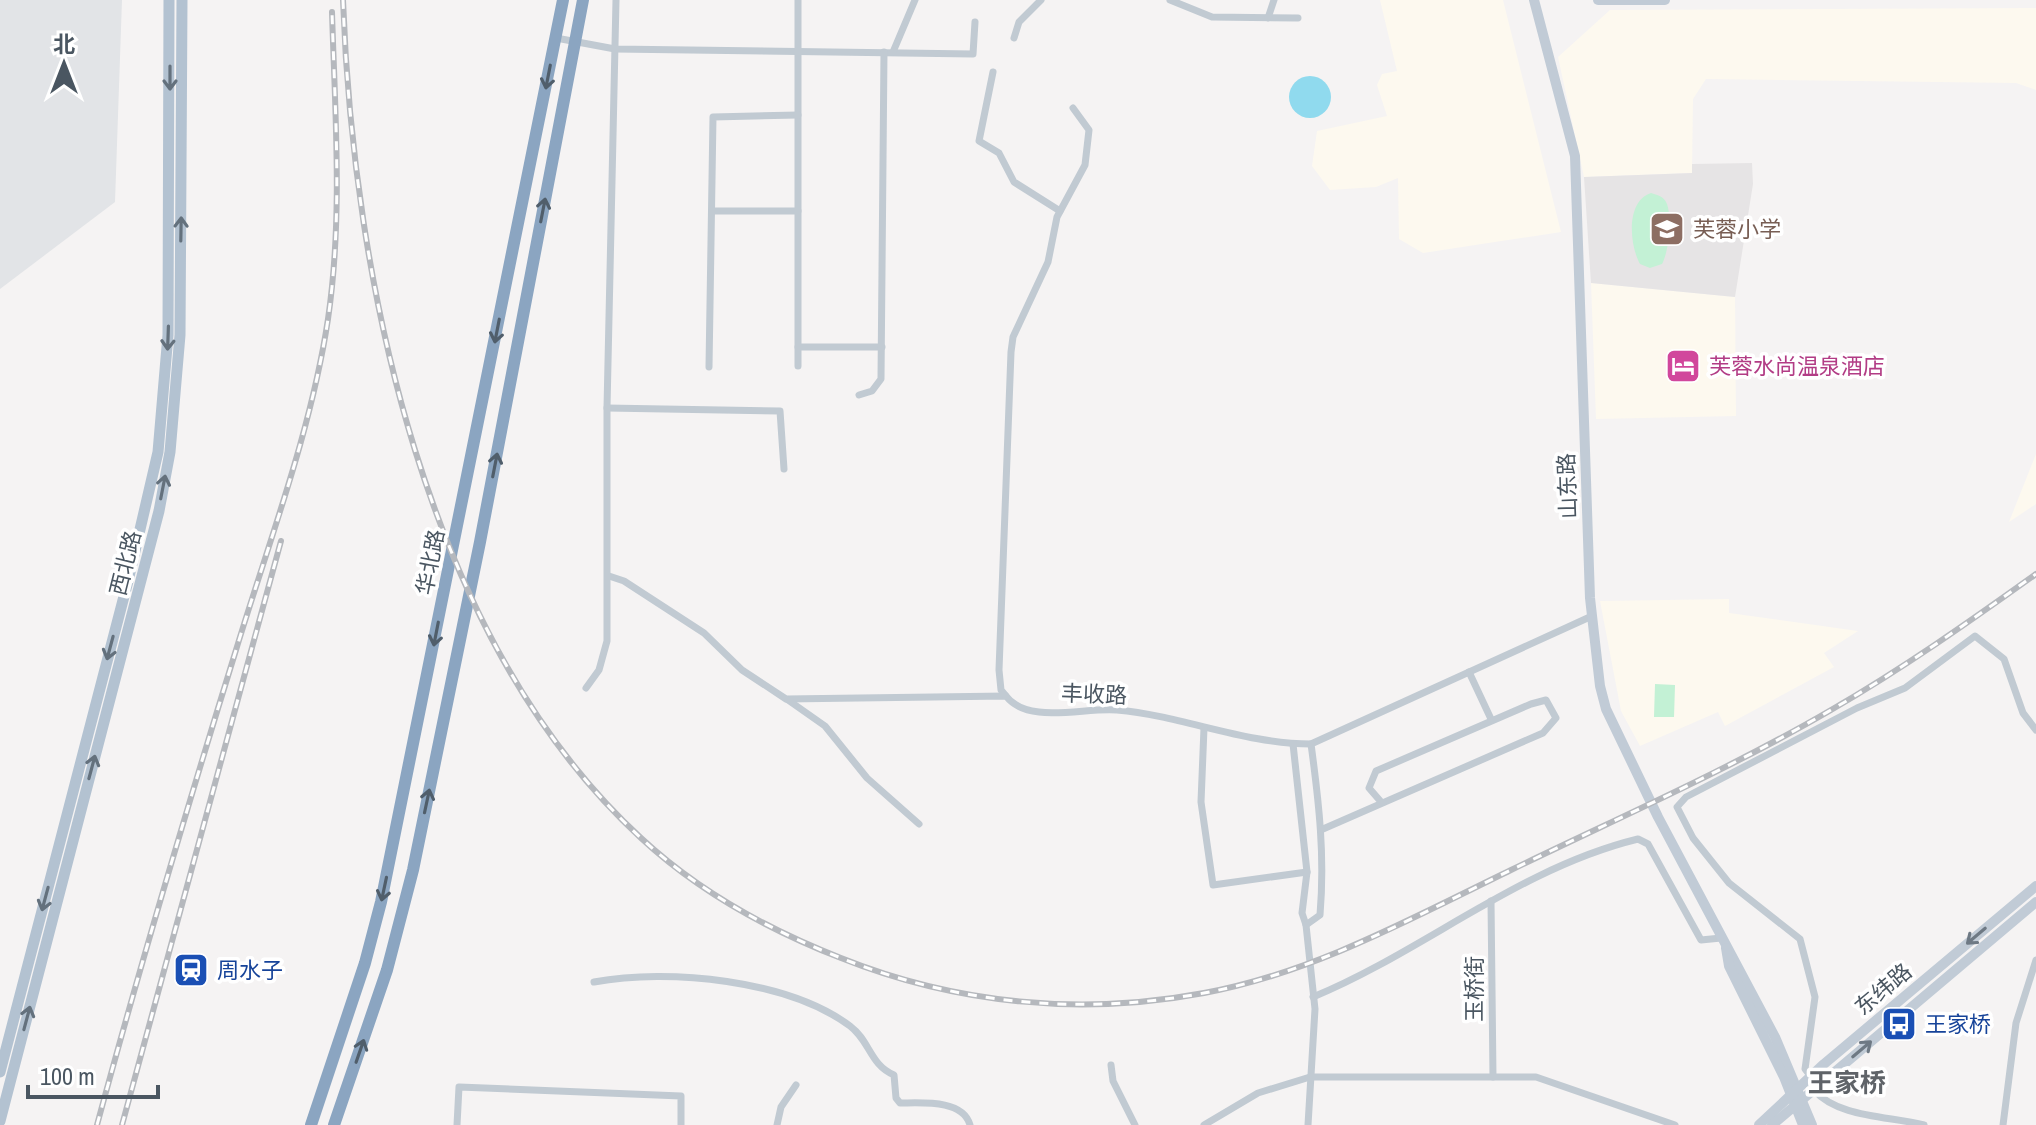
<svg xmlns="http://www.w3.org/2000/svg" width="2036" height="1125" viewBox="0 0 2036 1125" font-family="'Archivo Narrow','Noto Sans SC',sans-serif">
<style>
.commercial{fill:#fdf9ef}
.education{fill:#e6e4e5}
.airport{fill:#e2e4e7}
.green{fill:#c3f1d5}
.water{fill:#90daee}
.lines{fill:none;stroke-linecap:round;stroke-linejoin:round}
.street{stroke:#c1cad2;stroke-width:7}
.secondary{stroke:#c1cbd6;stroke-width:10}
.primary{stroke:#b3c2d1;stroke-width:11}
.highway{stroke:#8ba5c1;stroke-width:12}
.rail-casing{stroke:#b5b8bd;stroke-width:6}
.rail{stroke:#fff;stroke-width:3;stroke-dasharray:9;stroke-linecap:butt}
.oneway{stroke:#505e6b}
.oneway2{stroke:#64717d}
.oneway3{stroke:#6e7984}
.labels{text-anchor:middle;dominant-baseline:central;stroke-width:7;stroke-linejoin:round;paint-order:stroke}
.education-label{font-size:22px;fill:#785e54;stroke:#fff;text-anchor:start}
.hotel-label{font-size:22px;fill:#b23c85;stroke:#fff;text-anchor:start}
.street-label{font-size:22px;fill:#4a5661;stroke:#fff}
.transit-label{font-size:22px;fill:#164399;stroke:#fff;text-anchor:start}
.quarter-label{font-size:26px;font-weight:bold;fill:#5f6368;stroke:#fff}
</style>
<rect width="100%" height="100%" fill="#f5f3f3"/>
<g class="commercial">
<path d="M1380,0H1503L1561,232L1423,253L1399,239L1398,178L1376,187L1330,190L1312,166L1317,131L1387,116L1377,85L1382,74L1397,71Z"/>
<path d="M2036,8V90L2016,83L1706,79L1693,99L1692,173L1584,177L1558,57L1610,10Z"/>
<path d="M1591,283L1735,297L1736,416L1596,419Z"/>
<path d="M2036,454V504L2009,522Z"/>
<path d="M1729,599V613L1858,631L1824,653L1834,667L1725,726L1718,712L1640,746L1621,711L1600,601Z"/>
</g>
<path class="education" d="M1752,163L1753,184L1735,297L1591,283L1584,177L1692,173V164Z"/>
<path class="airport" d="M0,0H122L115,202L0,289Z"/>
<g class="green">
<path d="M1651,193C1657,195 1664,196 1667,204C1672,218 1669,251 1662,264L1650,268L1640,264C1629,244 1626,201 1651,193Z"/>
<path d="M1655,684L1675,685L1674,717H1654Z"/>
</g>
<circle class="water" cx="1310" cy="97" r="21"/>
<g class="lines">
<g class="street">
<path d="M1170,0L1212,17L1298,18"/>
<path d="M1268,18L1274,0"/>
<path d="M556,38L615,49L973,54L975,22"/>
<path d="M1014,38L1019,22L1041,0"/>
<path d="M893,52L915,0"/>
<path d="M993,72L979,141L999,153L1014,182L1060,211"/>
<path d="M712,211H798"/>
<path d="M798,347H882"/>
<path d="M798,366V0"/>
<path d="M709,367L713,117L798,115"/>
<path d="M859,395L872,391L881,379L884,52"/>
<path d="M607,408L780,411L784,469"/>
<path d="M609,576L624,581L704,633L742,670L786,699L1006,696C1028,725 1084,707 1117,710C1183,716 1245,744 1311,744L1592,616"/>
<path d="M1469,672L1491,719"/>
<path d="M586,688L599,670L607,641V408L616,0"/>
<path d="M1006,696L1001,690L999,670L1011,352L1013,337L1048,262L1057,217L1085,165L1089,130L1073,108"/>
<path d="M788,700L825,726L867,778L919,824"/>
<path d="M1204,728L1201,802L1213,885L1307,872"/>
<path d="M1293,744L1307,872L1302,913L1306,925L1320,915C1325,856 1319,803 1311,744"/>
<path d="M1323,829L1543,733L1556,718L1546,700L1531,704L1376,771L1369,788L1382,803"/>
<path d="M1491,901L1493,1077"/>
<path d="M1306,925L1315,1009L1308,1125"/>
<path d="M594,982C669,968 788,980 850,1026C870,1041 870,1065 894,1075L896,1098L900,1103C921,1103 963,1099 970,1125"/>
<path d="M1313,997C1424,951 1519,868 1638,839L1648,844L1701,940L1721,938"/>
<path d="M1111,1065L1113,1081L1135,1125"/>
<path d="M1811,1077L1805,1069L1815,997L1800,939L1729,883L1693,838L1677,807L1686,797L1857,708L1905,688L1975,636L2004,659L2023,713L2036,730"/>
<path d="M1814,1090C1838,1118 1890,1116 1924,1125"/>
<path d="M457,1125L459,1087L681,1096V1125"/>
<path d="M777,1125L781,1107L796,1085"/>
<path d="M1204,1125L1258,1093L1310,1077H1536L1675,1125"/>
<path d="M2003,1125L2016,1023L2036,960"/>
</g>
<g class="secondary">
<path d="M1534,0L1575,156L1590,598L1600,686L1606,709L1658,817L1775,1037L1812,1125"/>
<path d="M1598,0H1665"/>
<path d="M1726,948L1729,966L1784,1077L1803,1125"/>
<path d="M1759,1125L1824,1064L2036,886"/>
<path d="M1772,1125L2036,902"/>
</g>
<g class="primary">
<path d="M0,1072L128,581L158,452L168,335L169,0"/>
<path d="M0,1121L159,511L170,452L180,335L182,0"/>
</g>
<g class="highway">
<path d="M311,1125L365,963L381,902L563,0"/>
<path d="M334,1125L387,970L413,870L480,542L583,0"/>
</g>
<g class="rail-casing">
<g id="rail">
<path d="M343,0C353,282 426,640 641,838C698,891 769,930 841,958C956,1004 1081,1016 1204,993C1313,973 1412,918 1511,870C1618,818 1728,770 1831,710C1902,669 1969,622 2036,574"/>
<path d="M97,1125C140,966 187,808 236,650C269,541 311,432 328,319C343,217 335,114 332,12"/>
<path d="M122,1125L281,541"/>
</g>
</g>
<use href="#rail" class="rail"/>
</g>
<defs><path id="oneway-shaft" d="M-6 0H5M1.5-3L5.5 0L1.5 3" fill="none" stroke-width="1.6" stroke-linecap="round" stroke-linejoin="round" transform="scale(2)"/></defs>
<g class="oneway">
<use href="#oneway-shaft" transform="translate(548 77) rotate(101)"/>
<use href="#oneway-shaft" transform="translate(543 210) rotate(-79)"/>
<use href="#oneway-shaft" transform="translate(497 331) rotate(101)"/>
<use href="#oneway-shaft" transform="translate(495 465) rotate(-79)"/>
<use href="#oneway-shaft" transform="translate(436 634) rotate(101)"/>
<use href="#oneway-shaft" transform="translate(427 801) rotate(-78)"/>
<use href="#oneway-shaft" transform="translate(384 889) rotate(102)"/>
<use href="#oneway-shaft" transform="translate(360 1051) rotate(-71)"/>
</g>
<g class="oneway2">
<use href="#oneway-shaft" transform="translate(170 78) rotate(90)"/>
<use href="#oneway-shaft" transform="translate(181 229) rotate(-89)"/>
<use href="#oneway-shaft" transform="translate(168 338) rotate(92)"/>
<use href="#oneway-shaft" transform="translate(163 487) rotate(-79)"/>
<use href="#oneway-shaft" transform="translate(110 648) rotate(105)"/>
<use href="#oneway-shaft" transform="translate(92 767) rotate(-75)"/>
<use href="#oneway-shaft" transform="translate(45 899) rotate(105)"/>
<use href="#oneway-shaft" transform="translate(27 1018) rotate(-75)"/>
</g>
<g class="oneway3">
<use href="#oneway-shaft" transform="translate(1976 936) rotate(140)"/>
<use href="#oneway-shaft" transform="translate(1862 1049) rotate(-40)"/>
</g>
<defs>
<g id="school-square" transform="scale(1.8)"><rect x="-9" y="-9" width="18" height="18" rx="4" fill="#8d6e63" stroke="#fff"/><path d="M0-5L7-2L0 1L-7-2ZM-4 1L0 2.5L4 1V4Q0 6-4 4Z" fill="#fff"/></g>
<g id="hotel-square" transform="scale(1.8)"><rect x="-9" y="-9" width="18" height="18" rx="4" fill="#d1479c" stroke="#fff"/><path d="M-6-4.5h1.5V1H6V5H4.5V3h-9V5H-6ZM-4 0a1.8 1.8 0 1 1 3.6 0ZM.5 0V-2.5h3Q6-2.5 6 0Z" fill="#fff"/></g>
<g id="station-square" transform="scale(1.8)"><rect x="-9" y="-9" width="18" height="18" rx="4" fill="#1a4fb4" stroke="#fff"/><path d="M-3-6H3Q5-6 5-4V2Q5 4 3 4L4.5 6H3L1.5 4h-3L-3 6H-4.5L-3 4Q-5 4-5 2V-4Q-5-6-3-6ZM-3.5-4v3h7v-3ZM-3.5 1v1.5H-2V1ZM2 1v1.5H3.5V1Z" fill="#fff"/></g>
<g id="bus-square" transform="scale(1.8)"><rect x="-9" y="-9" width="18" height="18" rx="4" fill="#1a4fb4" stroke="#fff"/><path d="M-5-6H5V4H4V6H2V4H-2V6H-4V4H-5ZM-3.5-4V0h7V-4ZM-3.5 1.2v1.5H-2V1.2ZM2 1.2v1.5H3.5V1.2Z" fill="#fff"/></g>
</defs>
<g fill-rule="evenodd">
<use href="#school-square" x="1667" y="229"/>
<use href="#hotel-square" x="1683" y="366"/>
<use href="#station-square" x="191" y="970"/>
<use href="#bus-square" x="1899" y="1024"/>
</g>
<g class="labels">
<g class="education-label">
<text x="1693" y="229">芙蓉小学</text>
</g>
<g class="hotel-label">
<text x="1709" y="366">芙蓉水尚温泉酒店</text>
</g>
<g class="street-label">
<text transform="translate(1567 486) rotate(-92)">山东路</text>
<text transform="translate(430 562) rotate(-79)">华北路</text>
<text transform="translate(125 563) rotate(-76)">西北路</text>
<text transform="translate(1094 694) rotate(2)">丰收路</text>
<text transform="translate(1474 989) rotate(-90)">玉桥街</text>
<text transform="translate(1883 989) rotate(-40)">东纬路</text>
</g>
<g class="transit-label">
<text x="217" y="970">周水子</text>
<text x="1925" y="1024">王家桥</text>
</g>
<g class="quarter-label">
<text x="1847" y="1082">王家桥</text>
</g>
</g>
<g transform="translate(64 64)" stroke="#ffffff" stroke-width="6" paint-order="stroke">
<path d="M0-6L14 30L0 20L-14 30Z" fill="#4a5661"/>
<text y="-12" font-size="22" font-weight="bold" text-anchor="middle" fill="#4a5661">北</text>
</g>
<path d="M28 1085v12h130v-12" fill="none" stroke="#4a5661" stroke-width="4"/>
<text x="40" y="1085" font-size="24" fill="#4a5661" stroke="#ffffff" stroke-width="6" paint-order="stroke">100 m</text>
</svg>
